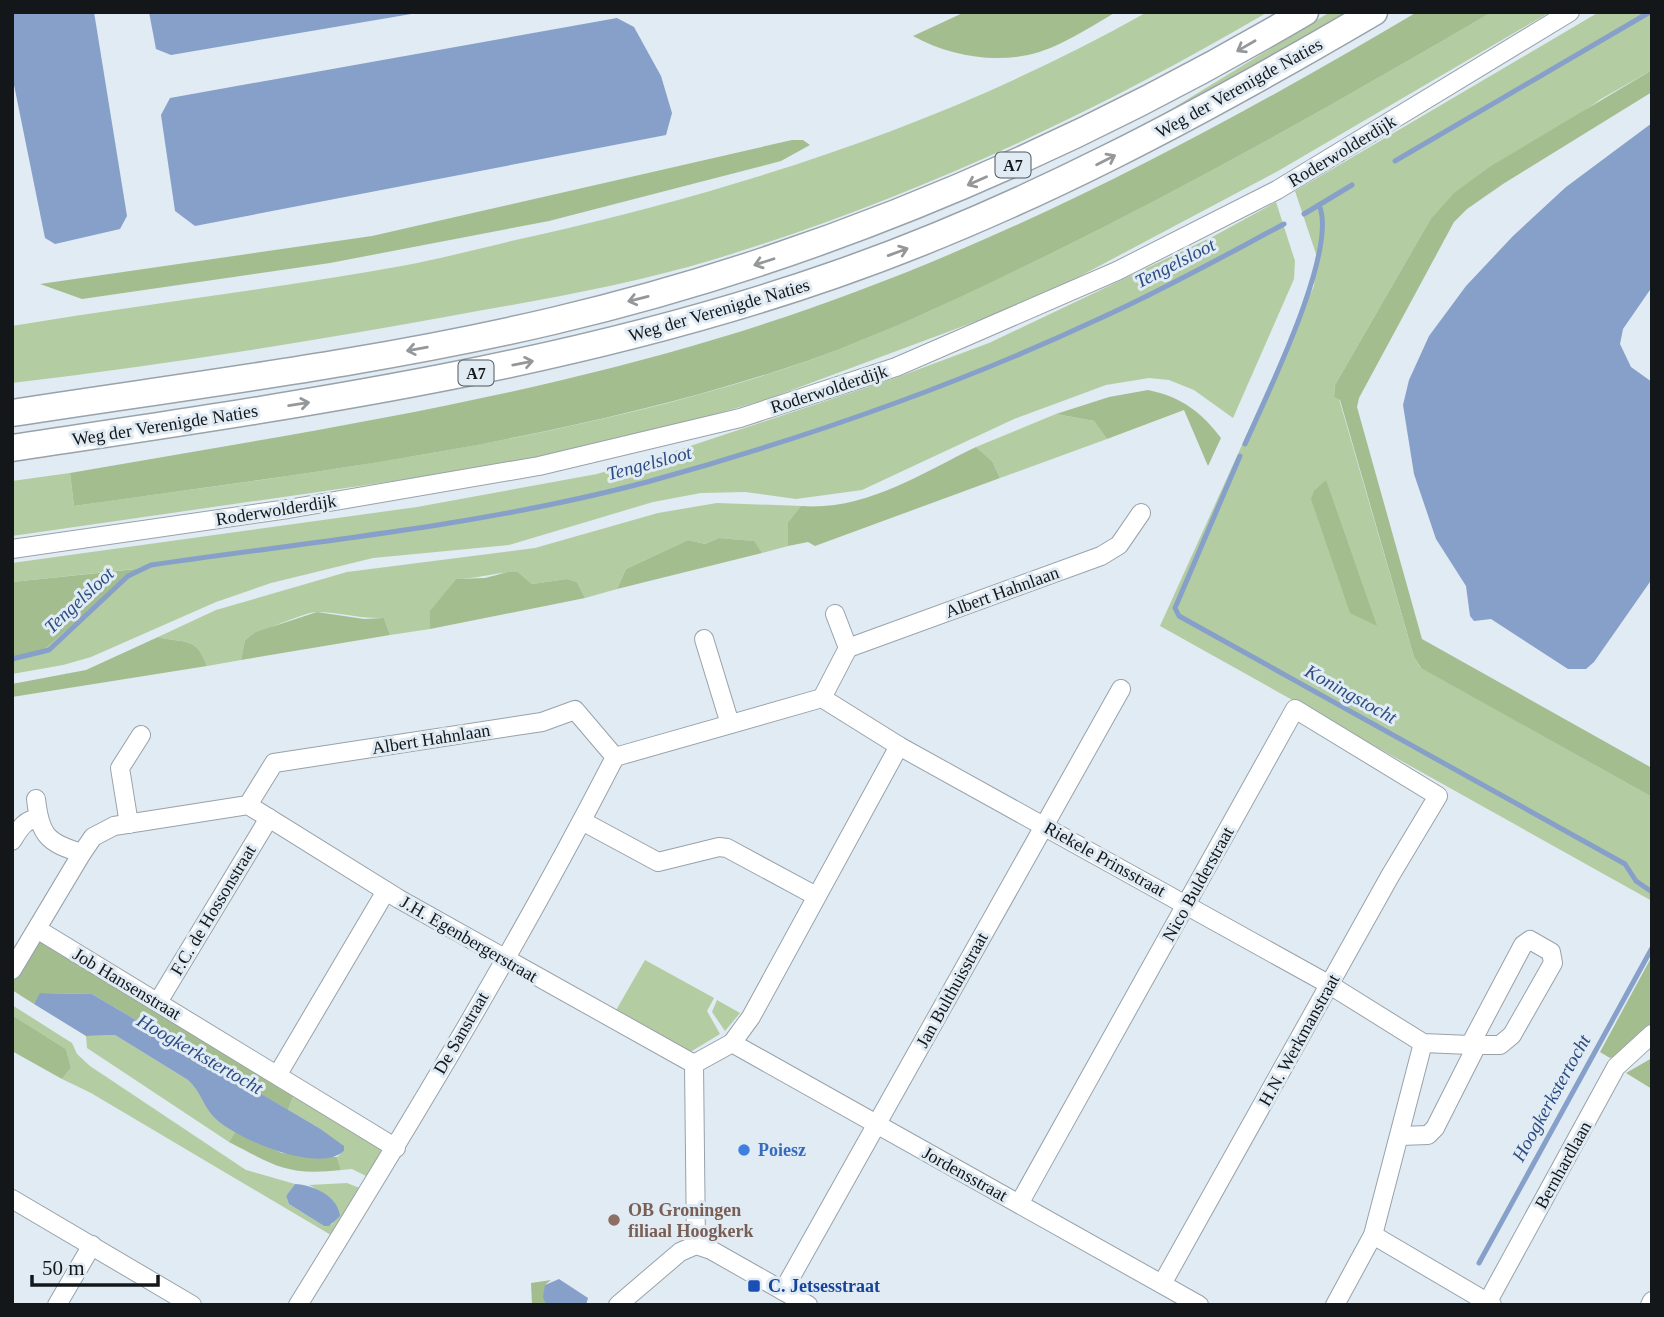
<svg xmlns="http://www.w3.org/2000/svg" width="1664" height="1317" viewBox="0 0 1664 1317" font-family="Georgia,serif">
<style>
.green{fill:#b4cca1}
.forest{fill:#a4bd8f}
.water{fill:#86a0ca}
.lines{fill:none;stroke-linecap:round;stroke-linejoin:round}
.stream{stroke:#86a0ca;stroke-width:5}
.minor-casing{stroke:#98a2aa;stroke-width:20}
.highway-casing{stroke:#98a2aa;stroke-width:29}
.minor{stroke:#fff;stroke-width:18}
.highway{stroke:#fff;stroke-width:26}
.oneway{stroke:#959798}
.shop-dot{fill:#3f7fe0;stroke:#e0ebf3;stroke-width:2.5}
.education-dot{fill:#8d6e63;stroke:#e0ebf3;stroke-width:2.5}
.transit-dot{fill:#1a4fb4;stroke:#e0ebf3;stroke-width:2.5}
.labels{text-anchor:middle;dominant-baseline:central;stroke-width:6;stroke-linejoin:round;paint-order:stroke}
.shield{fill:#e0ebf3;stroke:#50575b;stroke-width:2}
.shield-label{font-size:16px;font-weight:bold;fill:#13171a}
.street-label{font-size:18px;fill:#13171a;stroke:#e0ebf3}
.shop-label{font-size:18px;font-weight:bold;fill:#366cbe;stroke:#e0ebf3;text-anchor:start}
.education-label{font-size:18px;font-weight:bold;fill:#785e54;stroke:#e0ebf3;text-anchor:start}
.transit-label{font-size:18px;font-weight:bold;fill:#164399;stroke:#e0ebf3;text-anchor:start}
.water-label{font-size:19px;font-style:italic;fill:#2c4c83;stroke:#e0ebf3}
</style>
<rect width="100%" height="100%" fill="#e0ebf3"/>
<g class="green">
<path d="M1147,12H1268C1092,115 907,201 712,260C625,286 534,301 445,317C302,343 157,366 12,383V326C143,304 276,289 407,265C449,257 492,245 534,236C751,186 952,122 1147,12Z"/>
<path d="M1330,12H1353L1201,99L1157,118Z"/>
<path d="M1492,12H1550L1278,171L1039,298L765,400L669,427L505,465L12,536V481L70,473L74,506C310,473 550,444 778,371C870,341 957,299 1044,257C1197,182 1345,98 1492,12Z"/>
<path d="M1599,12H1652V70L1601,99L1430,220L1335,385L1334,397L1339,399L1414,657L1420,667L1652,797V901L1160,626L1314,286L1316,254L1295,191Z"/>
<path d="M1276,202L1295,261L1294,279L1233,418L1194,390L1169,380L1149,378L1106,385L1014,419L862,490L796,499L745,492L701,493L653,502L509,545L373,558L271,583L216,602L91,657L63,665L12,674V659L39,654L134,569L12,582V563L417,507L597,474L669,453L898,377L989,343L1214,236Z"/>
<path d="M1056,414L1094,421L1107,439L1000,478L992,461L976,447Z"/>
<path d="M717,503L801,506L788,522V546L762,553L753,541L719,538L705,544L688,540L626,569L617,589L585,598L577,582L567,579L532,584L518,572C497,572 477,579 456,579L431,611L430,629L390,635L384,618C361,619 339,612 317,612C306,612 255,633 245,640L241,660L207,666C196,636 186,644 158,637L216,610L347,572L535,548L658,513Z"/>
<path d="M645,960L714,998L707,1011L720,1034L687,1054L615,1012Z"/>
<path d="M717,1000L740,1013L725,1031L712,1012Z"/>
<path d="M12,1005L72,1043L77,1054L90,1066L246,1170L295,1184L286,1196L289,1204L324,1226L333,1224L327,1195L309,1185L347,1183L362,1189L336,1238L91,1093L62,1079L71,1068L66,1049L12,1015Z"/>
<path d="M115,1035L188,1080L197,1088L212,1114L235,1132L229,1142L87,1048L86,1036Z"/>
<path d="M294,1094L386,1149L368,1177L352,1169L341,1170L337,1157L344,1151L319,1128L288,1110Z"/>
</g>
<g class="forest">
<path d="M965,12H1116C1092,26 1055,50 1028,55C989,63 948,55 913,36Z"/>
<path d="M1417,12H1492C1345,98 1197,182 1044,257C957,299 869,342 777,371C549,444 310,473 74,506L70,473C287,435 508,402 719,338C966,264 1196,143 1417,12Z"/>
<path d="M1652,70V92L1503,184L1467,209L1454,222L1359,398L1357,407L1422,639L1652,768V797L1421,668L1414,657L1340,400L1334,397L1335,385L1430,220L1454,193L1491,166Z"/>
<path d="M792,140H803L810,145L781,161L549,221L330,263L82,299L40,284L372,236Z"/>
<path d="M1148,390C1182,397 1201,412 1221,438L1208,466L1184,410L1107,439L1094,421L1056,414L1109,397Z"/>
<path d="M976,447L992,461L1000,478L815,546L808,542L788,546V522L801,506C865,511 920,474 976,447Z"/>
<path d="M1326,480L1377,626L1350,613L1311,499L1314,491Z"/>
<path d="M719,538L754,541L762,553L617,589L626,569L688,540L705,544Z"/>
<path d="M136,569L39,654L12,659V582Z"/>
<path d="M508,572H518L532,584L567,579L577,582L585,598L430,629V611L456,579L485,578Z"/>
<path d="M317,612L364,619L384,618L390,635L241,660L245,640L256,632Z"/>
<path d="M158,637C186,644 196,636 207,666L12,697V684L86,670Z"/>
<path d="M40,938L294,1094L288,1110L92,994L41,993L34,1004L12,990V983Z"/>
<path d="M1652,956V1037L1647,1044L1610,1058L1600,1052Z"/>
<path d="M12,1015L66,1049L71,1068L62,1079L12,1051Z"/>
<path d="M1652,1058V1089L1626,1073Z"/>
<path d="M235,1132L282,1153L337,1157L341,1170C287,1176 276,1166 229,1142Z"/>
<path d="M551,1280L545,1285L546,1305H532L531,1283Z"/>
</g>
<g class="water">
<path d="M12,12H94L127,216L120,229L55,244L45,238L12,75Z"/>
<path d="M149,12H423L171,55L156,49Z"/>
<path d="M617,18L634,27L661,76L672,113L666,135L195,226L175,211L161,115L170,98Z"/>
<path d="M1652,123V287L1623,329L1620,344L1631,367L1652,382V579L1594,662L1586,669H1568L1491,619L1474,621L1470,616L1466,586L1436,539L1414,474L1403,405L1409,380L1429,336L1466,286L1513,236L1566,187Z"/>
<path d="M40,993L92,994L319,1128L344,1146V1151C318,1174 240,1140 217,1120C204,1109 201,1091 188,1080L115,1035L86,1036L34,1004Z"/>
<path d="M295,1184C313,1185 337,1195 340,1216L329,1226H324L289,1204L286,1196Z"/>
<path d="M559,1279L588,1298L586,1305H546L543,1297L545,1285Z"/>
</g>
<g class="lines">
<g class="stream">
<path d="M1395,161L1650,12"/>
<path d="M1304,214L1352,185"/>
<path d="M1245,444C1266,397 1339,249 1319,205"/>
<path d="M1240,456L1175,608L1179,616L1625,864L1636,881L1652,892"/>
<path d="M12,659L49,650L128,576L151,565C316,541 486,525 647,482C803,439 956,386 1103,317C1165,289 1224,256 1284,224"/>
<path d="M1479,1263L1652,948"/>
</g>
<g class="minor-casing">
<g id="minor">
<path d="M12,549L288,509L539,466L740,418L896,367L1117,271L1277,190L1570,12"/>
<path d="M835,614L848,648L1101,556L1119,545L1141,513"/>
<path d="M704,639L730,724"/>
<path d="M822,698L899,746L1330,985L1423,1043L1470,1045L1523,945L1530,940L1551,952L1553,963L1512,1035L1500,1045H1470"/>
<path d="M36,799C40,835 47,843 82,853L93,837L114,826L248,805L274,763L542,722L575,710L615,757L822,698L848,648"/>
<path d="M248,805L399,899L694,1064"/>
<path d="M582,821L658,862L719,847L727,848L816,896"/>
<path d="M129,824L120,768L141,735"/>
<path d="M12,841C19,830 24,819 38,819"/>
<path d="M37,929L396,1148"/>
<path d="M12,970L82,853"/>
<path d="M158,1002L269,818"/>
<path d="M732,1043L1199,1305"/>
<path d="M278,1074L386,891"/>
<path d="M1400,1136L1428,1135L1435,1128L1477,1045"/>
<path d="M12,1199L192,1305"/>
<path d="M1019,1204L1295,709L1438,796L1390,876L1162,1284"/>
<path d="M1373,1235L1492,1305"/>
<path d="M696,1245L694,1064L732,1043L751,1017L899,746"/>
<path d="M783,1291L1121,689"/>
<path d="M57,1305L92,1245"/>
<path d="M298,1305C409,1126 519,944 615,757"/>
<path d="M618,1305L680,1252L696,1245L711,1250L808,1305"/>
<path d="M1335,1305L1373,1235L1423,1043"/>
<path d="M1486,1305L1616,1067L1652,1034"/>
<path d="M1650,1305L1652,1301"/>
</g>
</g>
<g class="highway-casing">
<g id="highway">
<path d="M12,413C193,385 375,363 553,321C820,258 1069,151 1305,12"/>
<path d="M12,448C290,406 568,368 834,275C1024,209 1200,114 1374,12"/>
</g>
</g>
<use href="#minor" class="minor"/>
<use href="#highway" class="highway"/>
</g>
<defs><path id="oneway-shaft" d="M-6 0H5M1.5-3L5.5 0L1.5 3" fill="none" stroke-width="1.6" stroke-linecap="round" stroke-linejoin="round" transform="scale(1.75)"/></defs>
<g class="oneway">
<use href="#oneway-shaft" transform="translate(1246 46) rotate(150)"/>
<use href="#oneway-shaft" transform="translate(1106 160) rotate(-27)"/>
<use href="#oneway-shaft" transform="translate(977 181) rotate(156)"/>
<use href="#oneway-shaft" transform="translate(898 252) rotate(-20)"/>
<use href="#oneway-shaft" transform="translate(764 262) rotate(162)"/>
<use href="#oneway-shaft" transform="translate(638 299) rotate(166)"/>
<use href="#oneway-shaft" transform="translate(417 349) rotate(170)"/>
<use href="#oneway-shaft" transform="translate(523 363) rotate(-11)"/>
<use href="#oneway-shaft" transform="translate(299 404) rotate(-9)"/>
</g>
<circle class="shop-dot" cx="744" cy="1150" r="7"/>
<circle class="education-dot" cx="614" cy="1220" r="7"/>
<rect class="transit-dot" x="747" y="1279" width="14" height="14" rx="3.5"/>
<g class="labels">
<g class="shield">
<rect x="995.5" y="152.5" width="35" height="25" rx="5"/>
<rect x="458.5" y="360.5" width="35" height="25" rx="5"/>
</g>
<g class="shield-label">
<text x="1013" y="165">A7</text>
<text x="476" y="373">A7</text>
</g>
<g class="street-label">
<text transform="translate(1239 88) rotate(-29)">Weg der Verenigde Naties</text>
<text transform="translate(1342 151) rotate(-31)">Roderwolderdijk</text>
<text transform="translate(719 310) rotate(-16)">Weg der Verenigde Naties</text>
<text transform="translate(829 389) rotate(-18)">Roderwolderdijk</text>
<text transform="translate(165 425) rotate(-9)">Weg der Verenigde Naties</text>
<text transform="translate(276 510) rotate(-9)">Roderwolderdijk</text>
<text transform="translate(1002 592) rotate(-20)">Albert Hahnlaan</text>
<text transform="translate(431 739) rotate(-9)">Albert Hahnlaan</text>
<text transform="translate(1105 859) rotate(29)">Riekele Prinsstraat</text>
<text transform="translate(1198 884) rotate(-61)">Nico Bulderstraat</text>
<text transform="translate(213 910) rotate(-59)">F.C. de Hossonstraat</text>
<text transform="translate(469 939) rotate(30)">J.H. Egenbergerstraat</text>
<text transform="translate(127 984) rotate(31)">Job Hansenstraat</text>
<text transform="translate(952 990) rotate(-61)">Jan Bulthuisstraat</text>
<text transform="translate(461 1033) rotate(-60)">De Sanstraat</text>
<text transform="translate(1299 1040) rotate(-61)">H.N. Werkmanstraat</text>
<text transform="translate(1563 1165) rotate(-61)">Bernhardlaan</text>
<text transform="translate(965 1174) rotate(29)">Jordensstraat</text>
</g>
<g class="shop-label">
<text x="758" y="1150">Poiesz</text>
</g>
<g class="education-label">
<text x="628" y="1210">OB Groningen<tspan x="628" dy="21">filiaal Hoogkerk</tspan></text>
</g>
<g class="transit-label">
<text x="768" y="1286">C. Jetsesstraat</text>
</g>
<g class="water-label">
<text transform="translate(1175 263) rotate(-27)">Tengelsloot</text>
<text transform="translate(649 463) rotate(-15)">Tengelsloot</text>
<text transform="translate(79 600) rotate(-43)">Tengelsloot</text>
<text transform="translate(1351 694) rotate(29)">Koningstocht</text>
<text transform="translate(200 1054) rotate(30)">Hoogkerkstertocht</text>
<text transform="translate(1551 1098) rotate(-61)">Hoogkerkstertocht</text>
</g>
</g>
<rect width="1664" height="1317" fill="none" stroke="#13171a" stroke-width="28"/>
<path d="M32 1275v10h126v-10" fill="none" stroke="#13171a" stroke-width="3.5"/>
<text x="42" y="1275" font-size="21" fill="#13171a" stroke="#e0ebf3" stroke-width="5" paint-order="stroke">50 m</text>
</svg>
